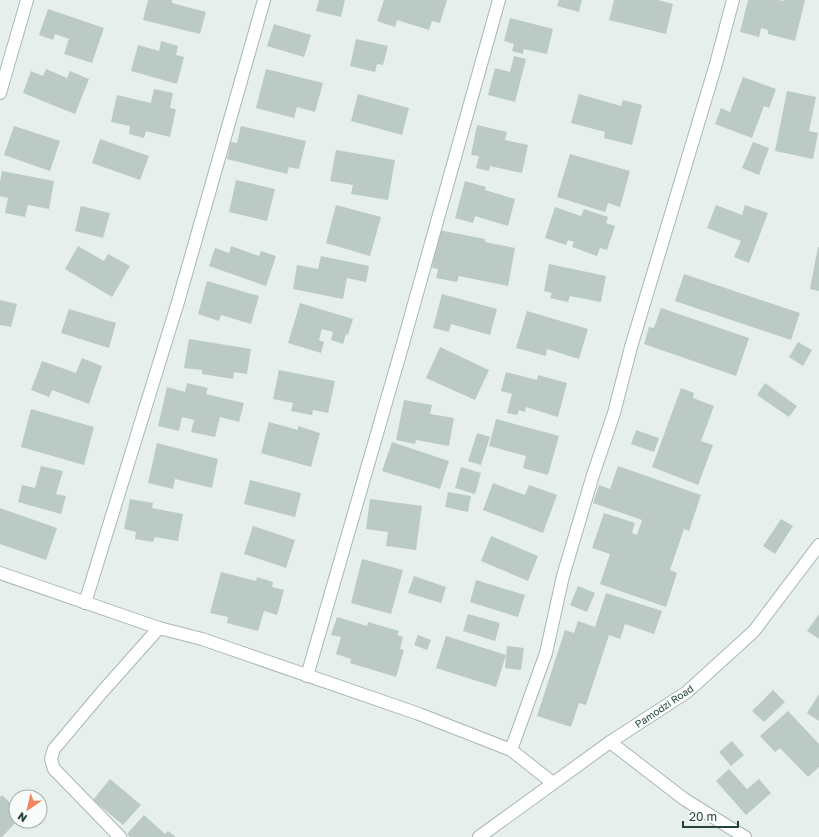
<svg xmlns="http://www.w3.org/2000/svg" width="819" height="837" viewBox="0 0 819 837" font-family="'Golos Text',sans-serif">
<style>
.building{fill:#bbcac4}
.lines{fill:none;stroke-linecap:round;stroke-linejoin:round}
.minor-casing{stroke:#a8b8b2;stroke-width:14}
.tertiary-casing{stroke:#a8b8b2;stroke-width:14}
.minor{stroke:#fff;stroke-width:12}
.tertiary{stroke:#fff;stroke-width:12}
.labels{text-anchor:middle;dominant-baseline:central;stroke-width:3;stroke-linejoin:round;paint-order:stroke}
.street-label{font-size:10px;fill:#24423a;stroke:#f7fbf9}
</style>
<rect width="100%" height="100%" fill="#e6efeb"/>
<g class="building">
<path d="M148,0H172V3L206,12L200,34L143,20Z"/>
<path d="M319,0H345L341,17L316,11Z"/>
<path d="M384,0H447L440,23L432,21L429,30L397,20L395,27L377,21Z"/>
<path d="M559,0H582L579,12L557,6Z"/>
<path d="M614,0H658L673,4L666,34L609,20Z"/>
<path d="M748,0H778L783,1L784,0H805L795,41L768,34V30L761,28L759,37L740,32Z"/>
<path d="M48,9L104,28L92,63L64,54L69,39L55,34L53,40L39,35Z"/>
<path d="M510,18L553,29L547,54L524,49L523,54L512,51L514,44L504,41Z"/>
<path d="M274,24L311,35L304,57L267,46Z"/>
<path d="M356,39L388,46L383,65L377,64L375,72L350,66Z"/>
<path d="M161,41L178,46L176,55L184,57L177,84L131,71L138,45L159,51Z"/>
<path d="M514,56L526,59L515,102L488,95L495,68L510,72Z"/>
<path d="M46,69L67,78L70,71L89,79L75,114L23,93L31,71L43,76Z"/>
<path d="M266,69L323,83L315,112L297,107L294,118L256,108Z"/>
<path d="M743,77L776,89L769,108L764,106L752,138L715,124L721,108L730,112Z"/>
<path d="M154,89L173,93L170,108L176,109L170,137L146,131L144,138L129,134L130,126L111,122L117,95L151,103Z"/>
<path d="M787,91L816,97L809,131L818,133L813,159L775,151Z"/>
<path d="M358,94L409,108L402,135L351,121Z"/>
<path d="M579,94L621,106L623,100L642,105L632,145L604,138L605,132L571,123Z"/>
<path d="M477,125L507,132L505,140L528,145L522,173L490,166L489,171L476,168L479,156L471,155Z"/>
<path d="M14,126L60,141L50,171L4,155Z"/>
<path d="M241,126L306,141L299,169L289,167L287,174L227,159L231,142L237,143Z"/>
<path d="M100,139L149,156L140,180L92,163Z"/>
<path d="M753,142L769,148L759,175L742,168Z"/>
<path d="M336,150L395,160L388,200L351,194L353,185L330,181Z"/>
<path d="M570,154L630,171L620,207L608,203L605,212L557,197Z"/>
<path d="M2,171L54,181L49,209L28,205L25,217L5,213L8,198L0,196V182Z"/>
<path d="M236,180L275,189L267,221L229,212Z"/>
<path d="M465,181L486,187L485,190L515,199L508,226L475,216L473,223L455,218Z"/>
<path d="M336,205L381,217L370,256L326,243Z"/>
<path d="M716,205L742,215L745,205L768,213L749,263L734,257L741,241L707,228Z"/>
<path d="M81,206L110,213L103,238L75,231Z"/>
<path d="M555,207L581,216L584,209L608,217L606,223L615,226L607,250L600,248L597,256L572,247L574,242L568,240L566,245L545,238Z"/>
<path d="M439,230L485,239V242L515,248L508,286L459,276L457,282L436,278L438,269L432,268Z"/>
<path d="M78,246L104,261L108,254L130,266L112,297L65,269Z"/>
<path d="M231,246L259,256L261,251L276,256L266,286L209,266L215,248L229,253Z"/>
<path d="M818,247H819V291L810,289Z"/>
<path d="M321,256L369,266L366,282L347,278L343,299L293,289L297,265L318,269Z"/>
<path d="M549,264L606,276L601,302L570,296L568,302L550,298L552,293L544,291Z"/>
<path d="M684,274L800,313L791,340L675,301Z"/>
<path d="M207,281L259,296L251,324L221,315L219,321L198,314Z"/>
<path d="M442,294L497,309L490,335L451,324L449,332L433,328Z"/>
<path d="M0,300L17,304L11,327L0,325Z"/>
<path d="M300,303L353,319L348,335L346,334L343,344L331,340L333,332L322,329L319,340L324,342L321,353L288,343Z"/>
<path d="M661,308L749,338L736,376L644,344L649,327L654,328Z"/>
<path d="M69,309L116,323L109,348L61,333Z"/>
<path d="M527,311L588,329L579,359L547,349L546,356L516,348Z"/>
<path d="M189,339L251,349L247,374L234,372L233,379L202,374V370L184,368Z"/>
<path d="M798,342L812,350L803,366L789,357Z"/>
<path d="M440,347L489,370L475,400L426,378Z"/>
<path d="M82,358L102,366L89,404L52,390L49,397L31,390L42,361L76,373Z"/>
<path d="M279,370L335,381L328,413L313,410L312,415L291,411L293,403L273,399Z"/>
<path d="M506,372L537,380L538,375L567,383L558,417L526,407L525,412L519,410L517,415L507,413L512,394L501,391Z"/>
<path d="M187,383L208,388L206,394L244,403L239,422L220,417L215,437L191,432L194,420L182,417L179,431L158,426L167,387L185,392Z"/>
<path d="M765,383L797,406L789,417L757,395Z"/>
<path d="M681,388L694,393L693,398L714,406L701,441L713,445L698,485L652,467Z"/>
<path d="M404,400L432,405L430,414L454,418L449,446L416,440L415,444L396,440Z"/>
<path d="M31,409L94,427L84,465L21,447Z"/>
<path d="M496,419L559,436L548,475L523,468L526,456L489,446Z"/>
<path d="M269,422L298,430V426L320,433L311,467L261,453Z"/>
<path d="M636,430L659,438L654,452L631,444Z"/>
<path d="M477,433L490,437L481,465L468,461Z"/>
<path d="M392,442L449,461L440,489L382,471Z"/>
<path d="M157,443L218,459L212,488L175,479L173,489L148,483Z"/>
<path d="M41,466L63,471L56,494L66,496L61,514L18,502L22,485L35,488Z"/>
<path d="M618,466L701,495L689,531L684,529L670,570L677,573L666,607L600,584L610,554L592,548L604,513L635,523L632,533L637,535L642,520L593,503L599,485L610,489Z"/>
<path d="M461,467L481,473L475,494L455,488Z"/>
<path d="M250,480L301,493L295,517L244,504Z"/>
<path d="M493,483L525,495L529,485L557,495L543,533L483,510Z"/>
<path d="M448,492L471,496L468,512L445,507Z"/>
<path d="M130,499L153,503L152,508L183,514L178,541L155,537L153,542L135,539L136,532L124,529Z"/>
<path d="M370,499L422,506L416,550L386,546L388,532L366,529Z"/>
<path d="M0,508L57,528L46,560L0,544Z"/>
<path d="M781,519L793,526L775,554L763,546Z"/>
<path d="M253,526L295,540L286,568L244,554Z"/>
<path d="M491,536L538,556L528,581L481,561Z"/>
<path d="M362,559L403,570L391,614L351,603Z"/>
<path d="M221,572L256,581L257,577L273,582L272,587L284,590L277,615L264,611L258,631L227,623L228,617L210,613Z"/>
<path d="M414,576L446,587L441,603L408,593Z"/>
<path d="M476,580L525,595L518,617L470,602Z"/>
<path d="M578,586L595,593L587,612L570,605Z"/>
<path d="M606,593L662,611L654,634L625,624L620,639L609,635L586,705L579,703L571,727L537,716L565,630L574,633L578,621L595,627Z"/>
<path d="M468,614L500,623L495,641L463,631Z"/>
<path d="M819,614V639L807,631Z"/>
<path d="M337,617L367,626L368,622L399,631L397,635L403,637L400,649L404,650L396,677L350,663L351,659L336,654L341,637L331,635Z"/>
<path d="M418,635L431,640L427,650L414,645Z"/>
<path d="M446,636L506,655L496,687L436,668Z"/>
<path d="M507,646L524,648L521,670L505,668Z"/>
<path d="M773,690L785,702L764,722L752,711Z"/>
<path d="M819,694V721L807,713Z"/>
<path d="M788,711L819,744V767L808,777L780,748L775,752L760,736Z"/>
<path d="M732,741L744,755L731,766L719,752Z"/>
<path d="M729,769L747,789L759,779L771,793L746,815L716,781Z"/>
<path d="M110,779L141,805L123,825L93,800Z"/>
<path d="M2,795L16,808V822L2,837H0V797Z"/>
<path d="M144,815L165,834L168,831L176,837H130L127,834Z"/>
</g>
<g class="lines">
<g class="minor-casing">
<g id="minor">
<path d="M0,93L27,0"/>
<path d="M0,573L159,628L202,639L419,714L511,750L553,783"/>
<path d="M85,603L178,302L264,0"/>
<path d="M307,676L402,347L499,0"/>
<path d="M610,742L684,799L745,837"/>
<path d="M511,750L546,653L563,576L593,475L614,413L631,347L716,64L733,0"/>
<path d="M120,837L54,769L51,759L54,749L102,692L159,628"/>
</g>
</g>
<g class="tertiary-casing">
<path id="tertiary" d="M479,837L610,742L687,692L754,631L819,545"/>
</g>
<use href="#minor" class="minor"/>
<use href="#tertiary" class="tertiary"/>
</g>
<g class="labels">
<g class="street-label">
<text transform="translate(664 706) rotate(-34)">Pamodzi Road</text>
</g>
</g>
<g transform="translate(28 809) rotate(214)"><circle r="19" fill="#f7fbf9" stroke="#a3b1ad"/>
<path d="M0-3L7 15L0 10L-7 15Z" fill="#f4845f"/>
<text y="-6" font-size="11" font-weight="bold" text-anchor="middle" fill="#24423a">N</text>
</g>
<path d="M683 821v6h55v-6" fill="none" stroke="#24423a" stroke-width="2"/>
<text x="689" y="821" font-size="12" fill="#24423a" stroke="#f7fbf9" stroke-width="3" paint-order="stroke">20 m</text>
</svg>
